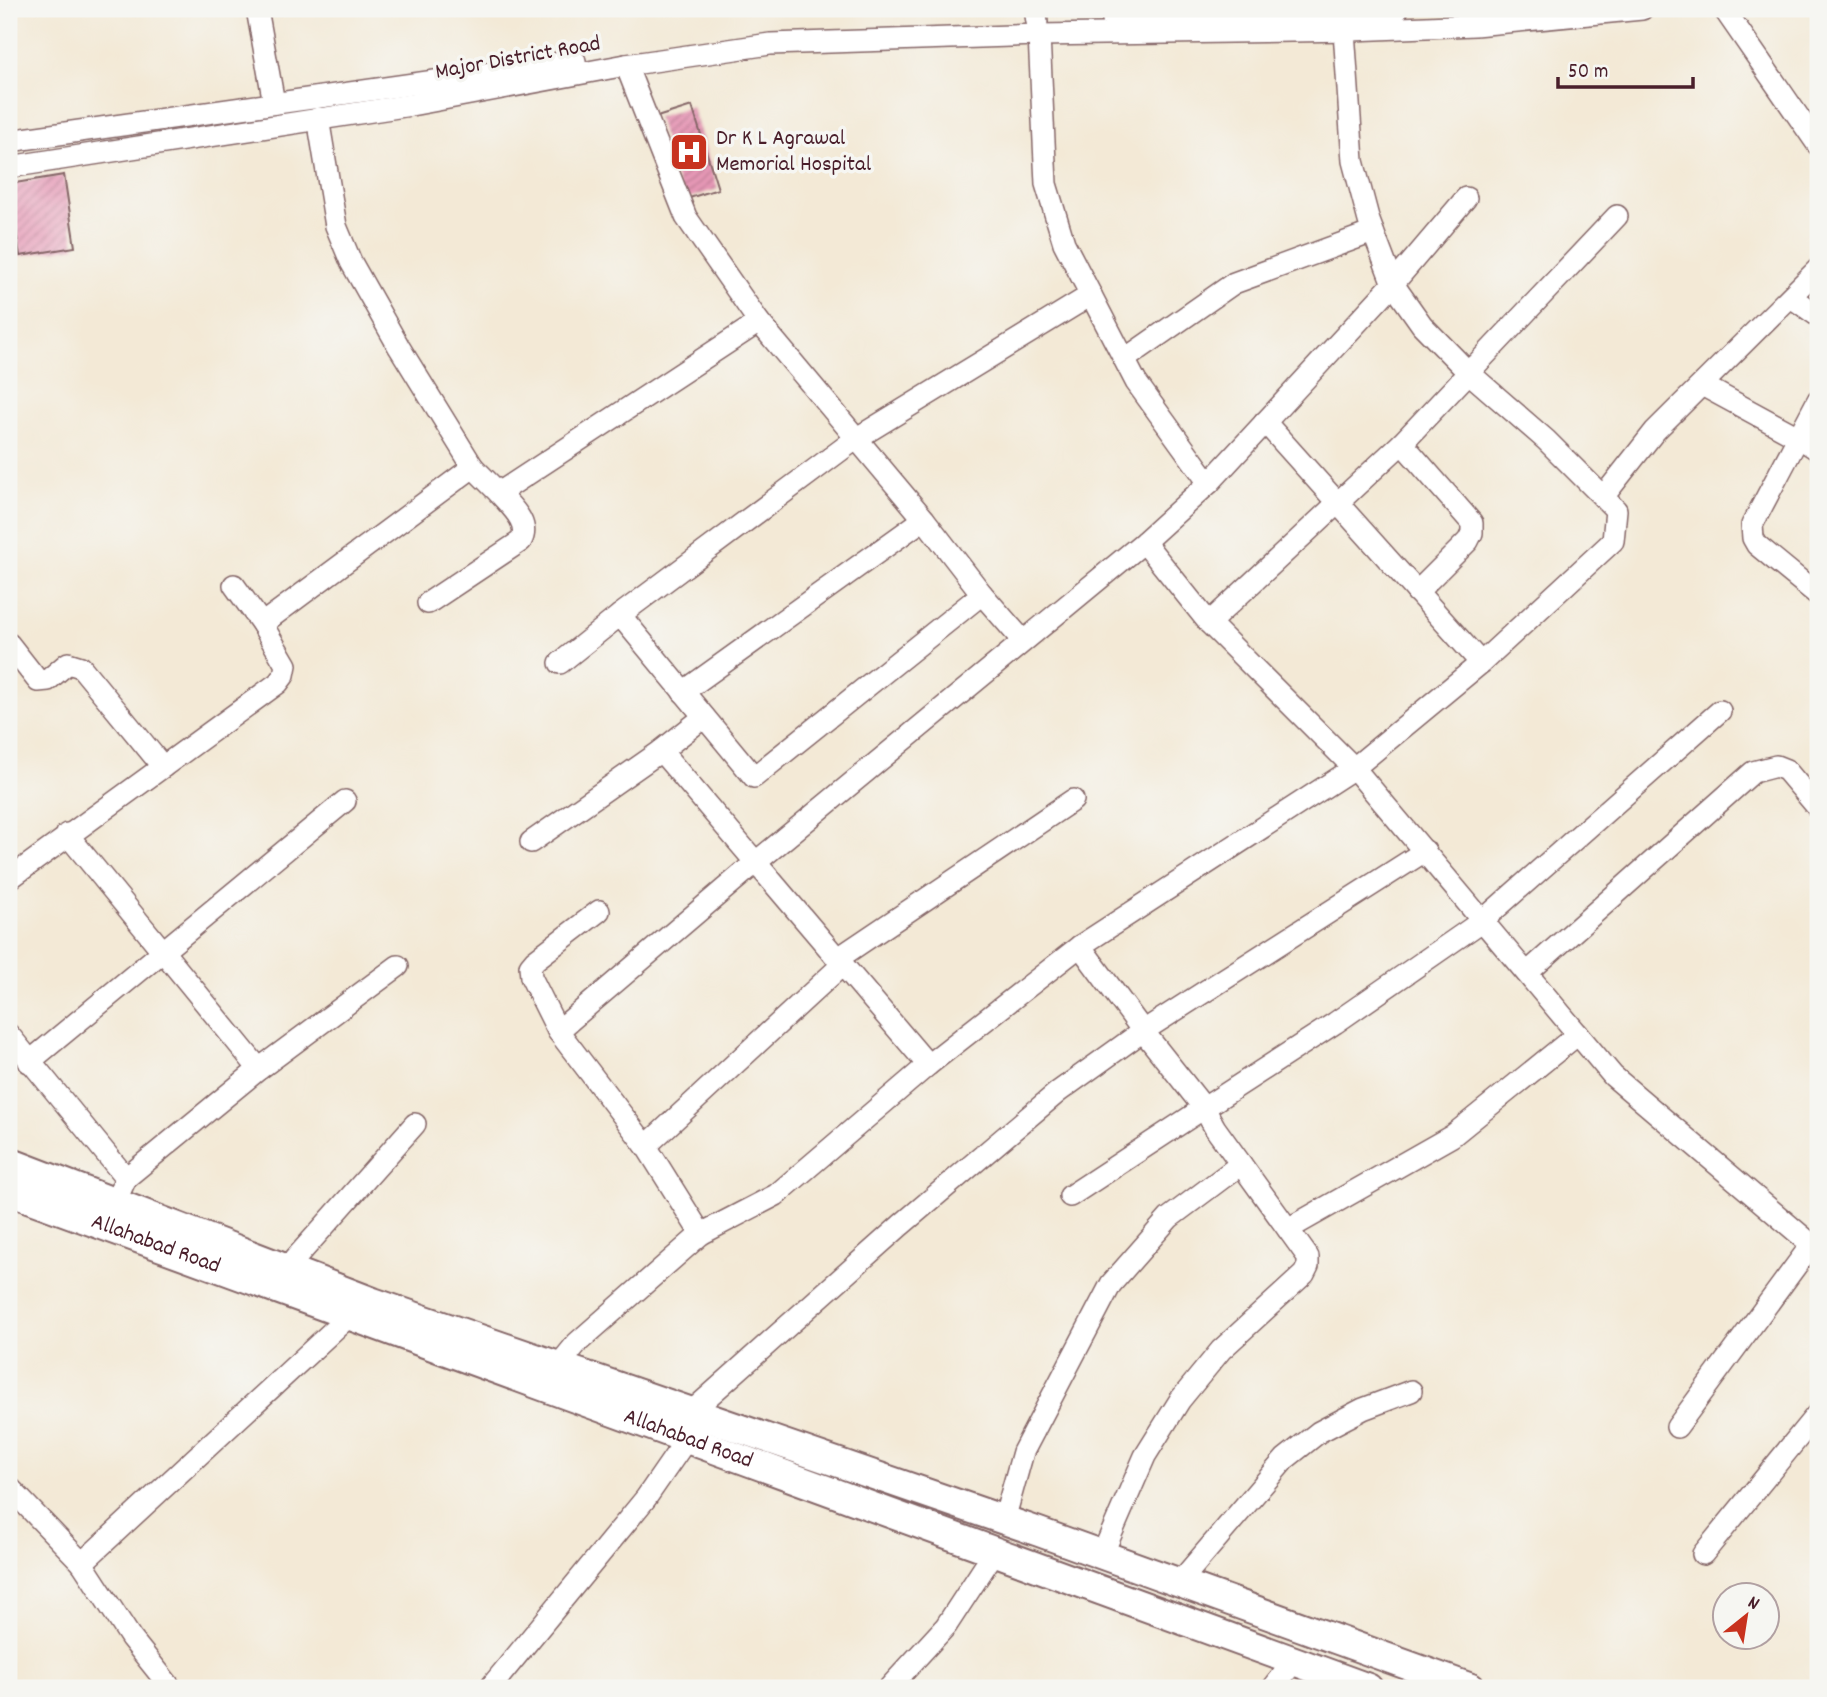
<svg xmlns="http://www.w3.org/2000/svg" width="1827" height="1697" viewBox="0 0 1827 1697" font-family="Dekko,sans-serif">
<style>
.building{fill:url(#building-hatch)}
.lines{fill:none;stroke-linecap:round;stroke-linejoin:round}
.minor-casing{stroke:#856667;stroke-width:24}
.major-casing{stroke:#856667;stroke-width:32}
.minor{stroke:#fff;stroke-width:21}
.major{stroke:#fff;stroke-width:28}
.labels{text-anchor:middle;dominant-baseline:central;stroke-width:7;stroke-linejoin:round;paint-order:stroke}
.street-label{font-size:23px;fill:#4a1f2b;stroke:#f6f6f2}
.poi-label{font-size:23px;fill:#4a1f2b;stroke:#f6f6f2;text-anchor:start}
</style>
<defs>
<pattern id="building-hatch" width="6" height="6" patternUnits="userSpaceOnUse" patternTransform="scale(1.75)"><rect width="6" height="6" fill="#e698b6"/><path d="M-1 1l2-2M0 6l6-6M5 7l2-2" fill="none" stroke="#bc7b94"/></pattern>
</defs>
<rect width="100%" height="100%" fill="#f6f6f2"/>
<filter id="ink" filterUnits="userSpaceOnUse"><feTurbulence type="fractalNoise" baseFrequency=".0143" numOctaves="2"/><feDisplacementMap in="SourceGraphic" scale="14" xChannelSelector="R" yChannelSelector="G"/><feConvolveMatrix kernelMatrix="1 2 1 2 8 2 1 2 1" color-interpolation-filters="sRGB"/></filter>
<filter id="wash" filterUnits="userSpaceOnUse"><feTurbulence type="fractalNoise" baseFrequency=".00686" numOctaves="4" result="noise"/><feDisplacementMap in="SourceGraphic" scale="28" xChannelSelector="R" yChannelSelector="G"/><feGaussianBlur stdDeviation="1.57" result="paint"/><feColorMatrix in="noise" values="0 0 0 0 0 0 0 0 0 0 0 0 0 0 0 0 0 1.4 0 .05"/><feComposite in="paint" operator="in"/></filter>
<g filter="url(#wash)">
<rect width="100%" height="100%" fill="#f3e9d6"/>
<g id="blocks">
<g class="building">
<path d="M692,106L718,189L683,200L657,117Z"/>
<path d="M64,175L75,247L20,256L9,184Z"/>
</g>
</g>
</g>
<g filter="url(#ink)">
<use href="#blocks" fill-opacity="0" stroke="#856667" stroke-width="2"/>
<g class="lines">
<g class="minor-casing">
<g id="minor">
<path d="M257,9L274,103"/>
<path d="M1035,9L1037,22"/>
<path d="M1724,9L1818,145"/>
<path d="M1113,20L1398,9"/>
<path d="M1039,35L1046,184L1064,243L1136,382L1209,483"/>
<path d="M318,118L336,226L351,262L399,347L473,467"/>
<path d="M9,141L575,61"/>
<path d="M9,167L411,105L626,65L770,44L1039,35L1352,30L1475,25L1642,9"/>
<path d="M1791,297L1818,316"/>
<path d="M1125,359L1234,283L1373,232"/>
<path d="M1702,385L1798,437L1818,450"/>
<path d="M1818,400L1752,525L1753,538L1757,545L1818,595"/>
<path d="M1265,422L1481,663"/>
<path d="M1402,443L1472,523V533L1468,541L1417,592"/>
<path d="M1603,497L1655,431L1818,269"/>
<path d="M1144,542L1209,623L1354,768L1613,1076L1818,1250"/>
<path d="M982,594L1023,641"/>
<path d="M428,603L521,541C531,523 510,506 499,493"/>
<path d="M620,615L754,777L982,594L924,519L759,322L686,217L626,65"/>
<path d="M1209,623L1402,443L1617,216"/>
<path d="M262,624L473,467L499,493L759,322"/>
<path d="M9,644L38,681L48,680L68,663L81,667L163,767"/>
<path d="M560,663L620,615L857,438L1091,295"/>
<path d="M683,692L924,519"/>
<path d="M661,751L704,717"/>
<path d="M67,834L259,1069"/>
<path d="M531,842L661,751L928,1065"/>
<path d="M9,879L278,683L284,675L286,665L262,624L234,585"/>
<path d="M837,959L1073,800"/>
<path d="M1527,973L1753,772L1776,766L1786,770L1818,808"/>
<path d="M558,1031L755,863L1144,542L1209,483L1393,284L1466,198"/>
<path d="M9,1035L126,1178L121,1189"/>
<path d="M29,1062L345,801"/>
<path d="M646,1146L842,965"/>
<path d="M126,1178L259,1069L398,966"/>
<path d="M1070,1196L1204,1108L1143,1031L1080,946"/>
<path d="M1288,1229L1452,1136L1578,1034"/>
<path d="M701,1234L776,1195L928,1065L1080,946L1354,768L1481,663L1613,541L1616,510L1546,440L1468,372L1422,325L1393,284L1369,221L1353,161L1344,31"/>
<path d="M286,1269L415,1124"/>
<path d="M553,1379L559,1365L577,1343L701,1234L646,1146L558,1031L531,977L530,966L535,960L599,911"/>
<path d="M691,1412L901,1225L1058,1092L1143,1031L1425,851"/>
<path d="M1677,1427L1812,1244"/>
<path d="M9,1487L82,1563L349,1316"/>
<path d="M1004,1520L1023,1452L1111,1284L1169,1218L1241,1164"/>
<path d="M1703,1554L1818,1413"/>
<path d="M1102,1555L1145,1456L1180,1400L1221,1350L1304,1274L1308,1266V1257L1215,1128L1204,1108L1335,1023L1482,921L1720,711"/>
<path d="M82,1563L131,1638L171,1688"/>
<path d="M1179,1583L1285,1459L1319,1432L1363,1409L1411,1391"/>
<path d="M490,1688L646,1498L695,1427"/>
<path d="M889,1688L946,1626L995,1551"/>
<path d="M1273,1688L1294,1661"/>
</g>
</g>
<g class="major-casing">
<g id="major">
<path d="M9,1162L373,1302L1039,1532L1471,1688"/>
<path id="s1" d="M9,1191L1368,1688"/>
</g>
</g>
<use href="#minor" class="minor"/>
<use href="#major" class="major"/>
</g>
</g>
<defs>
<g id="hospital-square" transform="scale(2.0125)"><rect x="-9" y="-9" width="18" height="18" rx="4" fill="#c8321e" stroke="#f6f6f2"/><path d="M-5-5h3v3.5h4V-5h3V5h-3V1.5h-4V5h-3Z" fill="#fff"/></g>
</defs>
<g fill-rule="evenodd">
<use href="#hospital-square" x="689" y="152"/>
</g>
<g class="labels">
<g class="street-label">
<text transform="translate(518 59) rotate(-10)">Major District Road</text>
<text stroke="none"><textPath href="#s1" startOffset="156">Allahabad Road</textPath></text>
<text stroke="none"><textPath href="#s1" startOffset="723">Allahabad Road</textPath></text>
</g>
<g class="poi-label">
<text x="716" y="139">Dr K L Agrawal<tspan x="716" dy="26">Memorial Hospital</tspan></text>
</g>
</g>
<rect width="1827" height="1697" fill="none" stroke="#f6f6f2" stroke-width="35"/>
<g transform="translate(1746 1616) rotate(30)"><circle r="33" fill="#f6f6f2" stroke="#b1a0a2" stroke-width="2"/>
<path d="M0-5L12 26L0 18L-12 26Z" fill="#c8321e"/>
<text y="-10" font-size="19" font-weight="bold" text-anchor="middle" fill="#4a1f2b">N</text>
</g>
<path d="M1558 77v10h135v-10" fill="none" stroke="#4a1f2b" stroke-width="3.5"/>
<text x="1568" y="77" font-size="21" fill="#4a1f2b" stroke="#f6f6f2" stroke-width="5" paint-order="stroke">50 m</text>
</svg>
